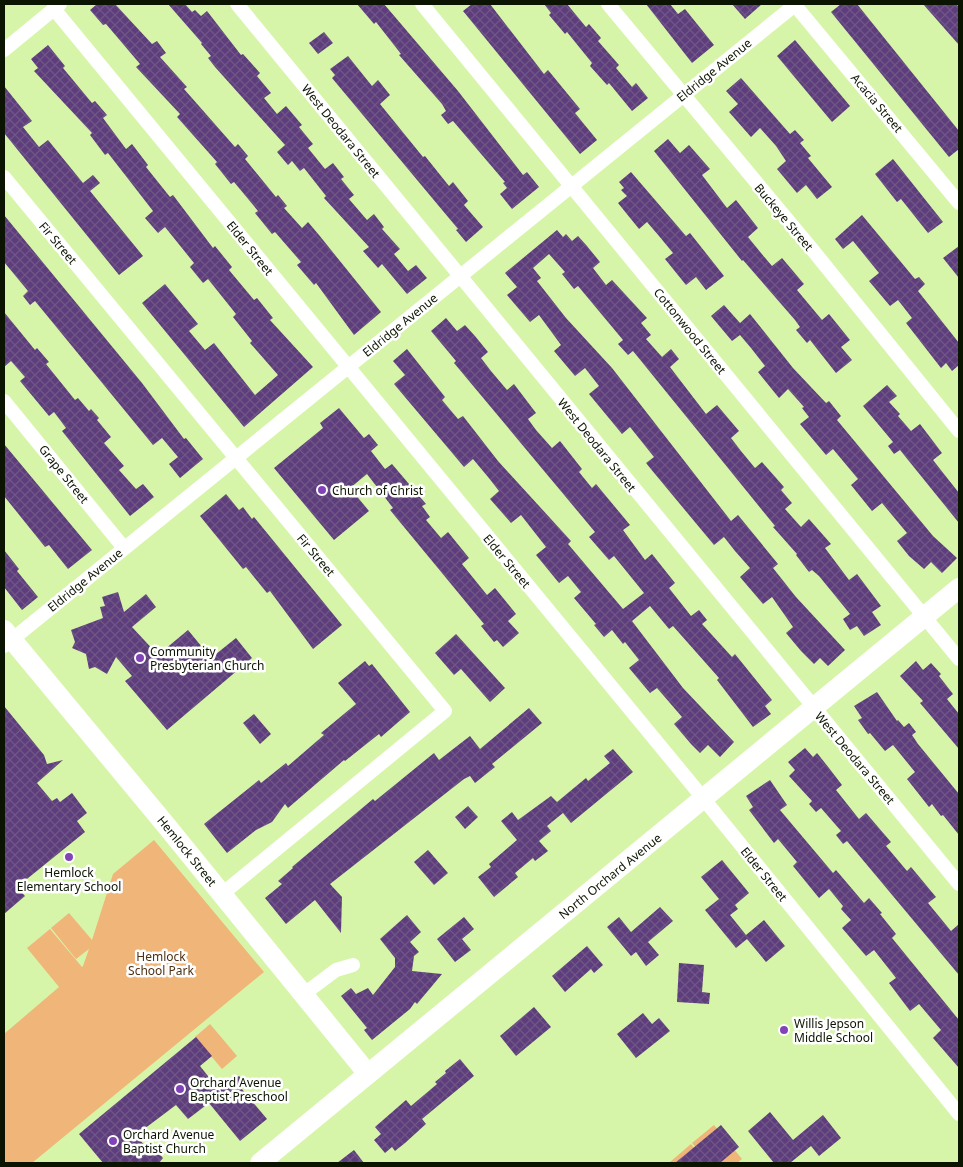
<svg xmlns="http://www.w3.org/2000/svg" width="963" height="1167" viewBox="0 0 963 1167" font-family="'Noto Sans',sans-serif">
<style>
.green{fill:#f0b578}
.building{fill:url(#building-cross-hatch)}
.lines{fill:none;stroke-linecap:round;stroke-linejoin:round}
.street{stroke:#fff;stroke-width:14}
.secondary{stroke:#fff;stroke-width:20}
.poi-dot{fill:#8243b8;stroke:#fff;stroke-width:2}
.labels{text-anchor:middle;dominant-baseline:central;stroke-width:5;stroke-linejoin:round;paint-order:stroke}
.street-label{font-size:12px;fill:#0b1400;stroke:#fff}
.poi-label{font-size:12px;fill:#0b1400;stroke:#fff;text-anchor:start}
.park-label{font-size:12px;fill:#4d3112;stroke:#fff}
</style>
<defs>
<pattern id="building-cross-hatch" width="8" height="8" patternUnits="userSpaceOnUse" patternTransform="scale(1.25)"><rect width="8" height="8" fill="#5d3d7b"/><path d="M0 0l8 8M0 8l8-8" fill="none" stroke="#6f5686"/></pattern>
</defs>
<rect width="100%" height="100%" fill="#d6f5a8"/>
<g class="green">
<path d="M154,840L264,972L32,1163H4V1034L59,987L27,948L50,929L82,967L83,966L89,949L76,959L51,928L69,913L92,940L113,874Z"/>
<path d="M210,1024L237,1056L222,1069L195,1037Z"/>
<path d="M714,1125L742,1159L737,1163H709L692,1143Z"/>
<path d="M691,1144L707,1163H671L670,1162Z"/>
</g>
<g class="building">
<path d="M97,4H115L152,44L157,41L166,53L160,57L187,87L184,89L235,147L238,144L248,156L245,159L276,197L278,195L287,206L284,208L302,228L308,222L319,235L381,312L354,335L316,283L314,285L297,265L301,262L275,232L272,234L255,213L258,211L234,182L231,184L215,164L217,162L177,117L180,114L136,67L140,64L106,24L103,25L90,10Z"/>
<path d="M168,4H185L192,12L195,10L201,16L207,11L241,55L243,54L260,73L257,76L271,93L264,98L277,114L286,106L302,125L299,127L313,144L308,148L325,169L333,163L344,177L341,179L354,195L349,199L367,220L374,214L384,227L382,229L400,249L394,254L408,271L416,265L427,278L407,294L382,264L378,268L363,251L369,247L324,198L326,196L304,168L300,171L292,161L288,165L277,152L285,145L215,67L208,58L211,56L201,44L202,43Z"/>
<path d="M357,4H384L458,91L523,175L527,172L539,187L512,209L500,194L507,188L503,183L505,182L453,121L448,124L441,115L446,111L442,104L399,55L401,54L376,22L374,24Z"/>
<path d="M472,4H490L544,74L548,70L580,109L575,113L597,140L580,154L463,11Z"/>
<path d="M544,4H567L586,27L589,24L601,38L598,41L619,65L616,68L632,87L636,83L648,98L632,111L609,83L607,85L590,66L592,63L567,32L565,34L549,15L551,13Z"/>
<path d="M646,4H670L678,14L685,9L714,45L692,63Z"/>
<path d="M732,4H762L745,19Z"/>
<path d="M841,4H857L959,131V149L949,157L831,12Z"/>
<path d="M923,4H956L959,7V45Z"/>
<path d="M324,32L333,43L318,54L309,43Z"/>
<path d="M795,40L850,106L832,122L777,56Z"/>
<path d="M48,45L65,66L63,68L92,103L95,101L107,115L103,118L126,149L132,144L148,165L146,167L170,197L173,195L213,248L215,246L232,267L229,270L254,300L257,298L273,318L270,320L313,367L244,427L142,303L165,284L198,324L189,331L205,350L214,343L255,395L278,375L250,343L252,341L233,317L236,314L208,279L203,283L190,267L194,263L165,227L158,233L145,218L153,211L108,153L105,155L90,135L92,133L34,71L38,68L31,59Z"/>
<path d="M348,56L372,86L378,80L390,95L380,104L423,157L425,156L449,186L453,182L468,201L464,205L483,227L466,242L456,230L458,229L332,78L335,75L330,69Z"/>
<path d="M741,78L790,134L795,130L804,140L800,143L811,156L808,158L832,187L817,199L806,185L797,193L777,169L786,161L776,146L760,128L751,137L729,112L738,104L726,91Z"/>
<path d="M4,86L32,121L23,127L39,147L48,140L83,183L93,175L100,183L90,191L143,256L119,275L4,133Z"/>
<path d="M668,139L680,153L689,145L710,169L702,175L727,208L736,200L758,228L748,237L761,253L772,266L782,258L804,284L797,290L822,320L829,314L850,340L841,347L852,360L836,373L810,340L807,343L796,330L800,327L795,320L743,260L742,261L654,151Z"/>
<path d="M893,159L943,222L928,233L901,199L897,202L875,174Z"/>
<path d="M631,172L686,236L690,233L724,276L706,290L696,277L686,285L665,259L673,253L659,236L647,222L639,229L618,203L627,196L621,190L624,188L619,182Z"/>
<path d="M4,215L142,383L184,439L186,438L203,459L180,478L169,464L178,457L162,438L153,445L35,301L30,305L23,296L28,291L4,262Z"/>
<path d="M862,215L915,279L919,277L925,284L918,291L959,343V365L952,371L946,363L941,368L906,323L912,318L898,300L890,306L869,281L879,273L853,241L843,249L835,239Z"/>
<path d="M557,230L563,237L566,234L572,241L578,236L587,246L600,262L593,268L606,285L612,280L647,318L641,323L651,335L646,339L662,357L671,349L679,359L670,367L706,414L717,405L739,431L731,438L741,451L755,468L762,462L784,487L781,490L792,503L785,509L801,527L809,519L831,544L825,548L849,580L857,574L881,606L872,612L881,625L864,636L857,626L850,630L843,619L850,614L819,576L812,570L809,572L796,555L797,554L773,527L775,526L633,351L628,355L618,344L623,340L578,286L574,289L562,274L565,272L549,254L533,268L541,278L537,281L566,318L612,368L731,521L738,515L778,564L773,568L796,597L845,650L828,666L820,658L814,664L801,651L786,633L793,627L772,597L763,604L740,577L750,568L735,551L724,537L714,545L655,474L646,463L654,457L630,427L622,434L589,394L599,386L585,368L575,376L554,351L561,345L539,315L530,322L507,295L517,287L505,273Z"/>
<path d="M959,246V278L943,258Z"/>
<path d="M724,305L740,323L750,314L793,368L826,403L829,401L841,416L837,420L933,536L957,558L942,573L931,562L924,569L909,556L897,541L907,533L882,503L872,511L851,485L858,479L833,449L826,455L800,424L809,417L802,408L804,407L788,389L779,398L758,372L765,366L751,348L740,335L732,341L711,316Z"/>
<path d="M4,312L35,350L37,348L49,362L46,364L75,400L78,398L89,411L91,409L99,418L97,420L111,437L104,443L124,466L119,470L136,489L143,484L154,497L130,516L62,431L66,428L54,412L49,416L20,381L25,377L11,361L4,367Z"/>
<path d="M446,318L457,331L465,325L475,336L488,352L481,358L491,371L507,390L514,384L536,413L528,419L536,430L552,448L560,441L582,469L579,472L592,488L596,484L630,525L623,530L645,560L652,554L675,583L669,588L691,616L699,610L707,620L702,624L732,657L735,654L772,700L765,706L771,714L753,727L717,680L719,678L673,626L669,629L650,606L632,621L683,688L734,742L720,757L708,745L700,753L691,744L674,724L682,717L657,688L650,693L629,668L639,660L625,642L623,644L612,630L604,637L594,625L596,624L574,598L581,592L568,576L559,583L536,555L546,547L521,515L511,523L490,499L499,491L488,477L473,459L464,467L394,384L405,375L393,361L407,349L445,397L442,400L458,419L463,416L498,461L571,541L568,544L623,609L644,593L614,556L609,560L589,537L595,532L454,363L456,361L431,331Z"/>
<path d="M887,385L897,396L889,402L900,414L898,416L911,431L920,424L942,453L933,460L959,493V523L900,450L894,454L888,446L893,442L863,406Z"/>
<path d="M339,408L364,438L369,434L378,445L371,451L385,469L392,464L426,504L422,506L430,517L426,520L441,538L448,532L469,558L462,564L487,595L495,588L516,614L508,621L519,633L503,647L497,640L494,642L481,626L484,624L390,510L393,508L367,474L350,488L369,511L334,540L274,468L323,428L320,423Z"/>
<path d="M4,444L92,550L68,569L49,545L45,547L4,496Z"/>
<path d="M226,494L239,510L243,507L252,519L254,517L342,625L313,649L270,591L267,593L246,567L243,569L200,516Z"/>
<path d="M4,550L19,569L17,571L38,597L22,610L4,587Z"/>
<path d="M118,592L124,612L146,594L156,607L132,627L158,655L188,630L211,658L236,638L252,658L167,730L125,681L132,676L116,657L107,674L95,667L89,669L86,654L72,648L75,642L71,630L103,618L100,607L105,606L102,597Z"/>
<path d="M456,634L505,688L490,702L461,669L454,675L435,653Z"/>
<path d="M365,661L369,666L372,664L410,712L381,737L379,734L345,761L344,760L288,808L285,804L272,822L256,830L227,853L204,824L259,780L261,783L286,763L288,766L324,735L321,733L356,704L338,683Z"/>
<path d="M916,661L923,670L931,663L941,674L939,676L953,694L947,699L959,714V749L920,703L923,701L900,676Z"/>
<path d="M877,692L897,721L898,720L904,727L909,723L916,732L912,735L918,744L959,794V835L943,815L941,816L932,804L929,807L907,779L915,772L893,745L885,751L870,733L868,734L858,720L862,718L854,706Z"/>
<path d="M4,706L44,755L47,764L63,760L37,783L52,801L57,798L60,802L72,793L87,813L77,821L85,832L17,887L25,896L4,914Z"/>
<path d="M529,708L542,723L492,764L495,767L475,783L470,776L464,779L330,884L342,897L341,933L315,900L286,924L265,898L282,884L278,881L293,868L292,867L373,799L375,801L434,753L439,760L470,736L480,749Z"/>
<path d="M254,714L271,734L260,744L243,723Z"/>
<path d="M805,748L813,757L817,753L829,768L842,785L836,790L859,819L866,813L891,842L886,846L907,871L911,867L936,897L928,903L951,931L959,924V975L847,841L843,844L836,835L841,831L821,808L816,812L809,804L812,801L789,776L795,770L788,762Z"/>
<path d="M613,749L633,772L571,823L563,813L547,826L551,831L539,841L548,851L535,861L533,858L515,873L518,877L494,897L478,877L491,867L489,864L517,840L501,821L512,812L518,820L551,796L557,802L586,778L588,781L610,763L604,756Z"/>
<path d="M770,780L787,805L780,810L833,873L836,870L864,903L869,898L882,913L880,914L896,934L892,938L959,1020V1068L933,1038L941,1030L919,1004L910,1011L889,983L896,978L874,950L866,956L842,928L851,920L841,909L843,906L829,889L819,898L793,866L797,862L778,839L774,843L749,810L753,807L746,796Z"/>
<path d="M468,806L478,817L465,829L455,817Z"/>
<path d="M428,850L448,873L434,885L414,862Z"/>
<path d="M722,860L749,893L735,905L738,909L730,915L746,935L764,920L785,946L766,962L747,939L736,948L705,910L719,899L701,877Z"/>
<path d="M660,907L673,921L648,942L659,955L646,966L636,952L631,956L607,927L619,917L631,932Z"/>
<path d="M407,915L421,932L410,942L419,952L414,956L412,971L442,974L417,1004L415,1002L410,1009L372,1040L364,1030L367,1028L341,996L351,988L356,994L368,988L373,995L395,967V958L380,939Z"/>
<path d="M464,917L474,929L462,939L471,950L455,962L437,939Z"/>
<path d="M587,946L603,965L594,973L591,969L565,992L552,976Z"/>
<path d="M679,963L704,965L702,992L710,993L709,1004L677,1002Z"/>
<path d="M534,1007L551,1027L516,1056L500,1036Z"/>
<path d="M643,1013L652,1024L659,1018L670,1031L636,1058L617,1034Z"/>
<path d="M196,1037L212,1056L200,1066L219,1090L239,1076L246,1084L241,1088L267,1119L240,1141L209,1103L188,1119L176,1105L136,1135L150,1152L154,1148L163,1158L159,1163H103L79,1134Z"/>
<path d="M460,1059L474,1076L422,1119L426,1124L405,1143L395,1151L392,1147L385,1153L374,1140L381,1134L375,1127L406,1100L411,1106L437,1084L435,1082L446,1073L445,1071Z"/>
<path d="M770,1112L793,1140L823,1115L841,1138L819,1156L811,1146L790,1163H774L748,1131Z"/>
<path d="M721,1125L739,1147L720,1163H675Z"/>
<path d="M354,1150L364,1163H337Z"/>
</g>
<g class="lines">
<g class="street">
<path d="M237,4L959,884"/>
<path d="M422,4L959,659"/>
<path d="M608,4L811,248L959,431"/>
<path d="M794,4L959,203"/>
<path d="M54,9L694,787L959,1114"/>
<path d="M4,50L60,4"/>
<path d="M4,177L445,711L222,894"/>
<path d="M4,401L124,548"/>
<path d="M4,646L796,4"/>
<path d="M304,994L336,970L353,965"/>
</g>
<g class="secondary">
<path d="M4,630L165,824L368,1074"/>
<path d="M260,1163L959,588"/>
</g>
</g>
<g class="poi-dot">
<circle cx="322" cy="490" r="5"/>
<circle cx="140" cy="658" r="5"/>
<circle cx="69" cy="857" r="5"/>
<circle cx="784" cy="1030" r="5"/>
<circle cx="180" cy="1089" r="5"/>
<circle cx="113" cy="1141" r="5"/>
</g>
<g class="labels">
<g class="street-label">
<text transform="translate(714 70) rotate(-39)">Eldridge Avenue</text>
<text transform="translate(877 103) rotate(50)">Acacia Street</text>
<text transform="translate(341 131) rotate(51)">West Deodara Street</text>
<text transform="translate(784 217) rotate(50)">Buckeye Street</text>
<text transform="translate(58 243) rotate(50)">Fir Street</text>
<text transform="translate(250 248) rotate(51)">Elder Street</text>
<text transform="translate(400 325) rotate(-39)">Eldridge Avenue</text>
<text transform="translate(690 331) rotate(51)">Cottonwood Street</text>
<text transform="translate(597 445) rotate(51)">West Deodara Street</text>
<text transform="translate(64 474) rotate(51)">Grape Street</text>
<text transform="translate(316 555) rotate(50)">Fir Street</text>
<text transform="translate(507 561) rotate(50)">Elder Street</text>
<text transform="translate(85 580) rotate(-39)">Eldridge Avenue</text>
<text transform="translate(855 758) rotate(50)">West Deodara Street</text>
<text transform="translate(187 851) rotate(51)">Hemlock Street</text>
<text transform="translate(764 874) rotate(51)">Elder Street</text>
<text transform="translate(610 876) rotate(-39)">North Orchard Avenue</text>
</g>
<g class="poi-label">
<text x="332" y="490">Church of Christ</text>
<text x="150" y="651">Community<tspan x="150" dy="14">Presbyterian Church</tspan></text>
<text x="69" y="872" text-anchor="middle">Hemlock<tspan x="69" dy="14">Elementary School</tspan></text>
<text x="794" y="1023">Willis Jepson<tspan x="794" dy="14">Middle School</tspan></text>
<text x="190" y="1082">Orchard Avenue<tspan x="190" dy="14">Baptist Preschool</tspan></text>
<text x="123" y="1134">Orchard Avenue<tspan x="123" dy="14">Baptist Church</tspan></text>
</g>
<g class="park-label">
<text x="161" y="956">Hemlock<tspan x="161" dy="14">School Park</tspan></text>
</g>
</g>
<rect width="963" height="1167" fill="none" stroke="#0b1400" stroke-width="10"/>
</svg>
